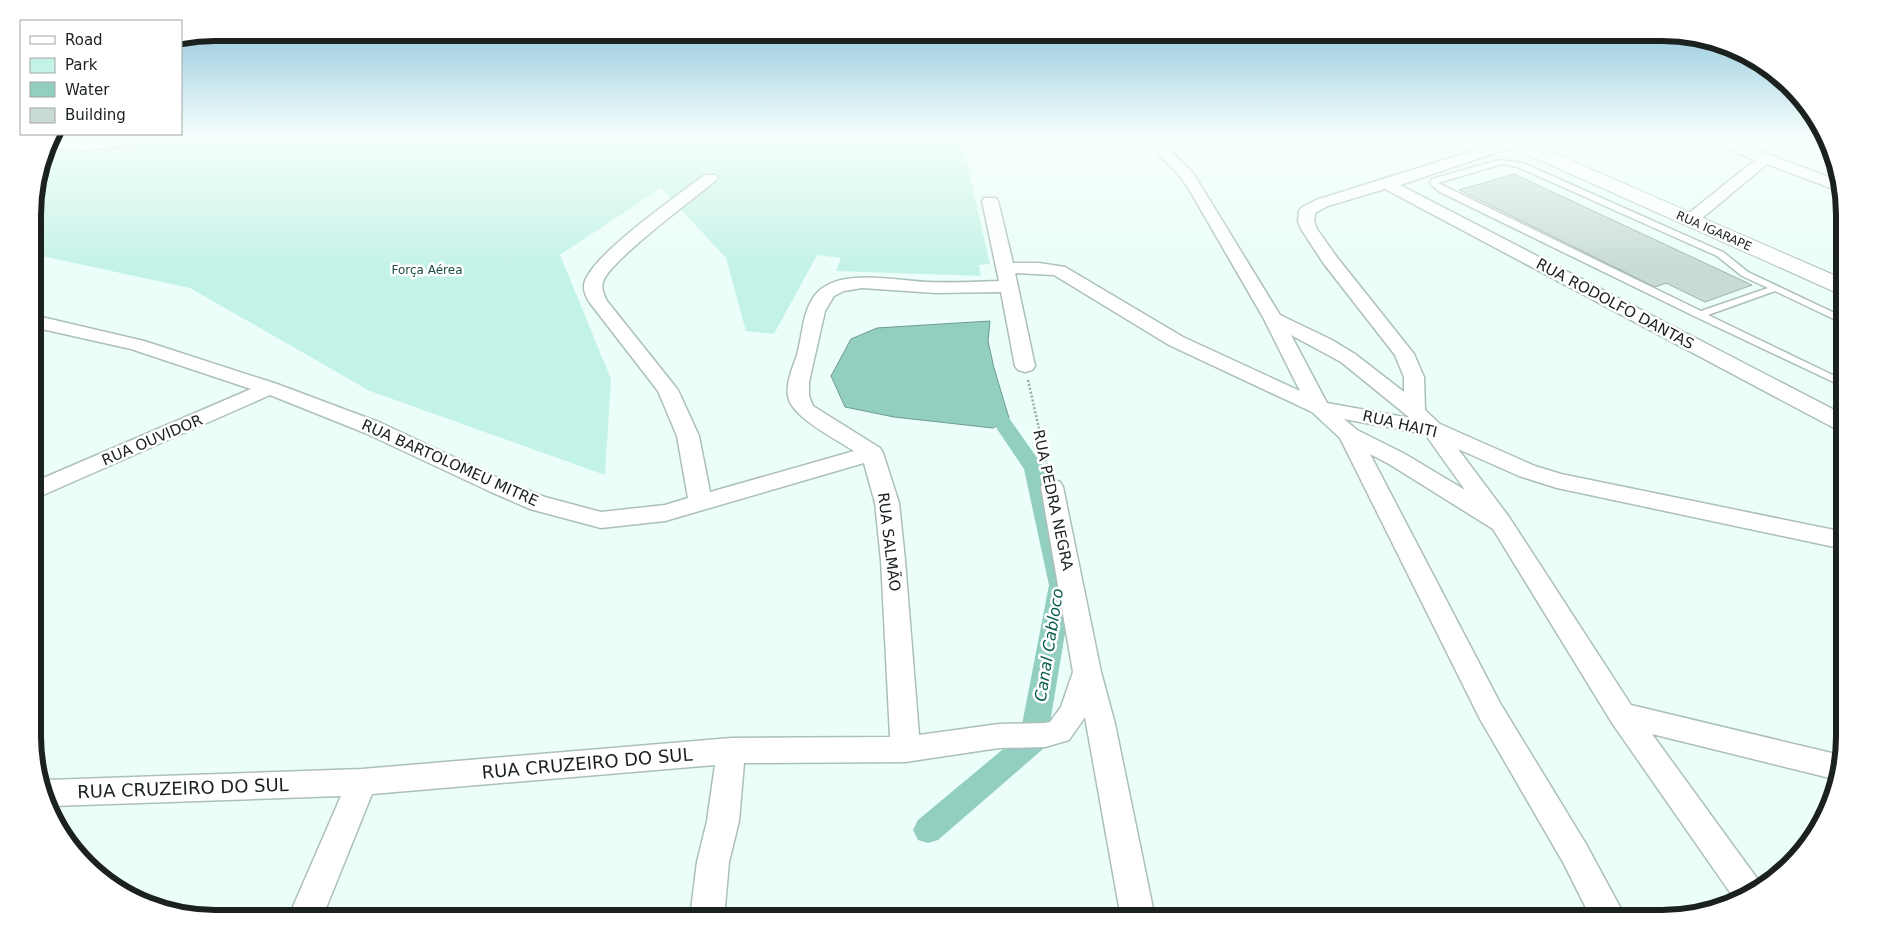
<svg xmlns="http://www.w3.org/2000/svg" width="1877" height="951" viewBox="0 0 1877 951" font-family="'DejaVu Sans',sans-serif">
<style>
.green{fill:#c3f2e6}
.water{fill:#92cfc0;stroke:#6e9b90}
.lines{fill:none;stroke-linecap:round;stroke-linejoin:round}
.canal{fill:#92cfc0;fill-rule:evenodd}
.building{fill:#c9dbd6;stroke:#9fb1ac}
.service-casing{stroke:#adbfba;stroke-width:3}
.minor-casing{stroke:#adbfba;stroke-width:3}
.secondary-casing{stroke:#adbfba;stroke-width:2}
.path-far1{stroke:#9caba7;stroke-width:2.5;stroke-dasharray:2 2;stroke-linecap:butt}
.path{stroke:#9caba7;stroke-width:3;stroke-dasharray:2.5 2.5;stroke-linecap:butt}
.service{fill:#fff;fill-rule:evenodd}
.minor{fill:#fff;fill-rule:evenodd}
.secondary{fill:#fff;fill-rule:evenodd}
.labels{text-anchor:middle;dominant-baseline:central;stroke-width:5;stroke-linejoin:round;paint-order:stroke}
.far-street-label{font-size:12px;fill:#1a211f;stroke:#fff}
.far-park-label{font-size:12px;fill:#1c4f45;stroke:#fff}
.street-label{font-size:15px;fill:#1a211f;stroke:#fff}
.water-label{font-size:16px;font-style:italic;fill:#075c4e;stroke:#fff}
.near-street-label{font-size:18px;fill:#1a211f;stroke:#fff}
.rim{fill:none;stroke:#1a211f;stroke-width:6}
</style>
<rect width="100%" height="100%" fill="#ebfef9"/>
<path class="green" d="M51,137H980L958,139L967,164L990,264L979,265L981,276L836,271L841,258L817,255L774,334L746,331L726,258L661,188L560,255L611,379L605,475L370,391L190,288L33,254V203Z"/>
<path class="water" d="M990,321L988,341L994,368L1009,418L993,428L894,417L845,407L831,376L851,339L877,328Z"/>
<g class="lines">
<path class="canal" d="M980,398L987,400L1009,418L1045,469L1073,585L1047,741L1043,749L938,840L928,843L918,840L913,830L918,820L1020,735L1049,585L1024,469L995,426L970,404L973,400Z"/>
</g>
<path class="building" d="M1514,174L1752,285L1705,302L1666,283L1655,287L1459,190Z"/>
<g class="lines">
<g class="service-casing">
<path id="service" d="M1499,160L1523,163L1723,252L1748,272L1843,317V323L1840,322L1775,291L1708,315L1843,380L1844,387L1696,317L1440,192L1430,184L1432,179ZM1502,164L1518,167L1717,256L1742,276L1768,288L1701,311L1438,183Z"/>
</g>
<g class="minor-casing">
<g id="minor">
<path d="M129,137H163L161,140L156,141L89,150L47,149L50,141H89Z"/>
<path d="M1142,137H1157L1193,173L1280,315L1332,340L1355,354L1404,392V377L1395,355L1324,264L1301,229L1298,221L1299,211L1301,208L1316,200L1514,138L1519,139L1521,142L1519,145L1400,185L1844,415V430L1836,429L1385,189L1328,206L1315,213L1314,221L1317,229L1336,256L1414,354L1424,377L1425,410L1440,424L1535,466L1561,474L1844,532V549L1557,488L1519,476L1458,449L1509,517L1631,705L1840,755L1834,779L1652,734L1764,888L1736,901L1612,723L1493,529L1389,464L1370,454L1500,703L1586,844L1626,918H1591L1564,864L1480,719L1340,438L1312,412L1169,345L1054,275L1015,273L1035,366L1032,370L1025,372L1018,370L1015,366L1001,292L936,293L862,288L844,291L834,296L825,311L809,382V396L813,406L880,448L883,453L899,503L905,560L919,735L999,724L1045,723L1050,722L1061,707L1073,672L1041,487L1044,482L1052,479L1060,482L1063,487L1101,672L1115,724L1155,918H1121L1085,717L1069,740L1045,747L999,748L905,762L744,763L739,821L729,862L724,918H690L697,862L707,821L715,765L372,794L322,918H288L341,796L53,806L43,781L48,780L362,769L731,738L890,737L881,560L875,503L864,463L665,521L601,528L530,509L491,492L365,433L270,395L34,499V482L251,389L131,349L33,327V315L144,341L277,384L381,423L507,482L545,497L601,512L665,505L688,498L677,436L658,391L590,303C586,297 582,289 585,281C595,253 678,195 705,175H715L718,178L715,181C695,198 608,262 603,282C601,289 604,295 607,301L678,390L699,436L710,492L854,451C836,439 791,417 788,396C786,382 793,367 797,355C803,334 802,311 816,294C839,267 896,281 927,282C951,283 975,282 999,281L982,201L984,198H996L998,201L1013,263H1039L1065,267L1183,337L1300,391L1264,319L1190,191L1180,176ZM1291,335L1341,362L1410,418L1327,403ZM1344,419L1425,434L1465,490L1405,454L1357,430Z"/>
<path d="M1702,137H1722L1839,181L1843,191L1836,190L1767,164L1695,224H1683L1681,221L1683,218L1755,160L1704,140Z"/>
</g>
</g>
<g class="secondary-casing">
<path id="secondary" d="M1494,137H1517L1843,279V293L1835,292L1497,141Z"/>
</g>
<path class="path-far1" d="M1028,380L1045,455"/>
<path class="path" d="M1044,454L1048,471"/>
<use href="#service" class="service"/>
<use href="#minor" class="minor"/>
<use href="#secondary" class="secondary"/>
</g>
<linearGradient id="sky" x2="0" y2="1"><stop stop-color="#85bfd8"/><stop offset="0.51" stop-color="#f6fffc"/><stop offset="1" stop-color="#f6fffc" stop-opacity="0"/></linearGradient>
<rect width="1877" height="270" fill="url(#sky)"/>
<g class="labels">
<g class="far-street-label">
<text transform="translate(1714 231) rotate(24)">RUA IGARAPE</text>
</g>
<g class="far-park-label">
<text x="427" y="270">Força Aérea</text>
</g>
<g class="street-label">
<text transform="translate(1615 304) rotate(28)">RUA RODOLFO DANTAS</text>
<text transform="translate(1400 424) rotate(13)">RUA HAITI</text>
<text transform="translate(152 440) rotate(-23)">RUA OUVIDOR</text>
<text transform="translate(450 463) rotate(24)">RUA BARTOLOMEU MITRE</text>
<text transform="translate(1053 500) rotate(78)">RUA PEDRA NEGRA</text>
<text transform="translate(889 542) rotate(83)">RUA SALMÃO</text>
</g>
<g class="water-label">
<text transform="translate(1049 645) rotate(-81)">Canal Cabloco</text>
</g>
<g class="near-street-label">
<text transform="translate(587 763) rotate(-5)">RUA CRUZEIRO DO SUL</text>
<text transform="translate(183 788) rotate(-2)">RUA CRUZEIRO DO SUL</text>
</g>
</g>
<path d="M0 0H1877V951H0ZM215 41H1662A174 174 0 0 1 1836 215V736A174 174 0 0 1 1662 910H215A174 174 0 0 1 41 736V215A174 174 0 0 1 215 41Z" fill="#fff" fill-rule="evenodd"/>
<path class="rim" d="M215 41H1662A174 174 0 0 1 1836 215V736A174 174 0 0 1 1662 910H215A174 174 0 0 1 41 736V215A174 174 0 0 1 215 41Z"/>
<rect x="20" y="20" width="162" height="115" fill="#ffffff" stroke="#a3a6a5"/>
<rect x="30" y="36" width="25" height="8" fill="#ffffff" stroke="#a3a6a5"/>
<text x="65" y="45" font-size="15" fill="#1a211f">Road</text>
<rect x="30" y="58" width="25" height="15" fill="#c3f2e6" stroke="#a3a6a5"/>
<text x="65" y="70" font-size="15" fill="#1a211f">Park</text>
<rect x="30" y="82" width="25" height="15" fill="#92cfc0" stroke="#a3a6a5"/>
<text x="65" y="95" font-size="15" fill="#1a211f">Water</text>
<rect x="30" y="108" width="25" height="15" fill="#c9dbd6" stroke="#a3a6a5"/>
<text x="65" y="120" font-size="15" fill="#1a211f">Building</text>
</svg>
